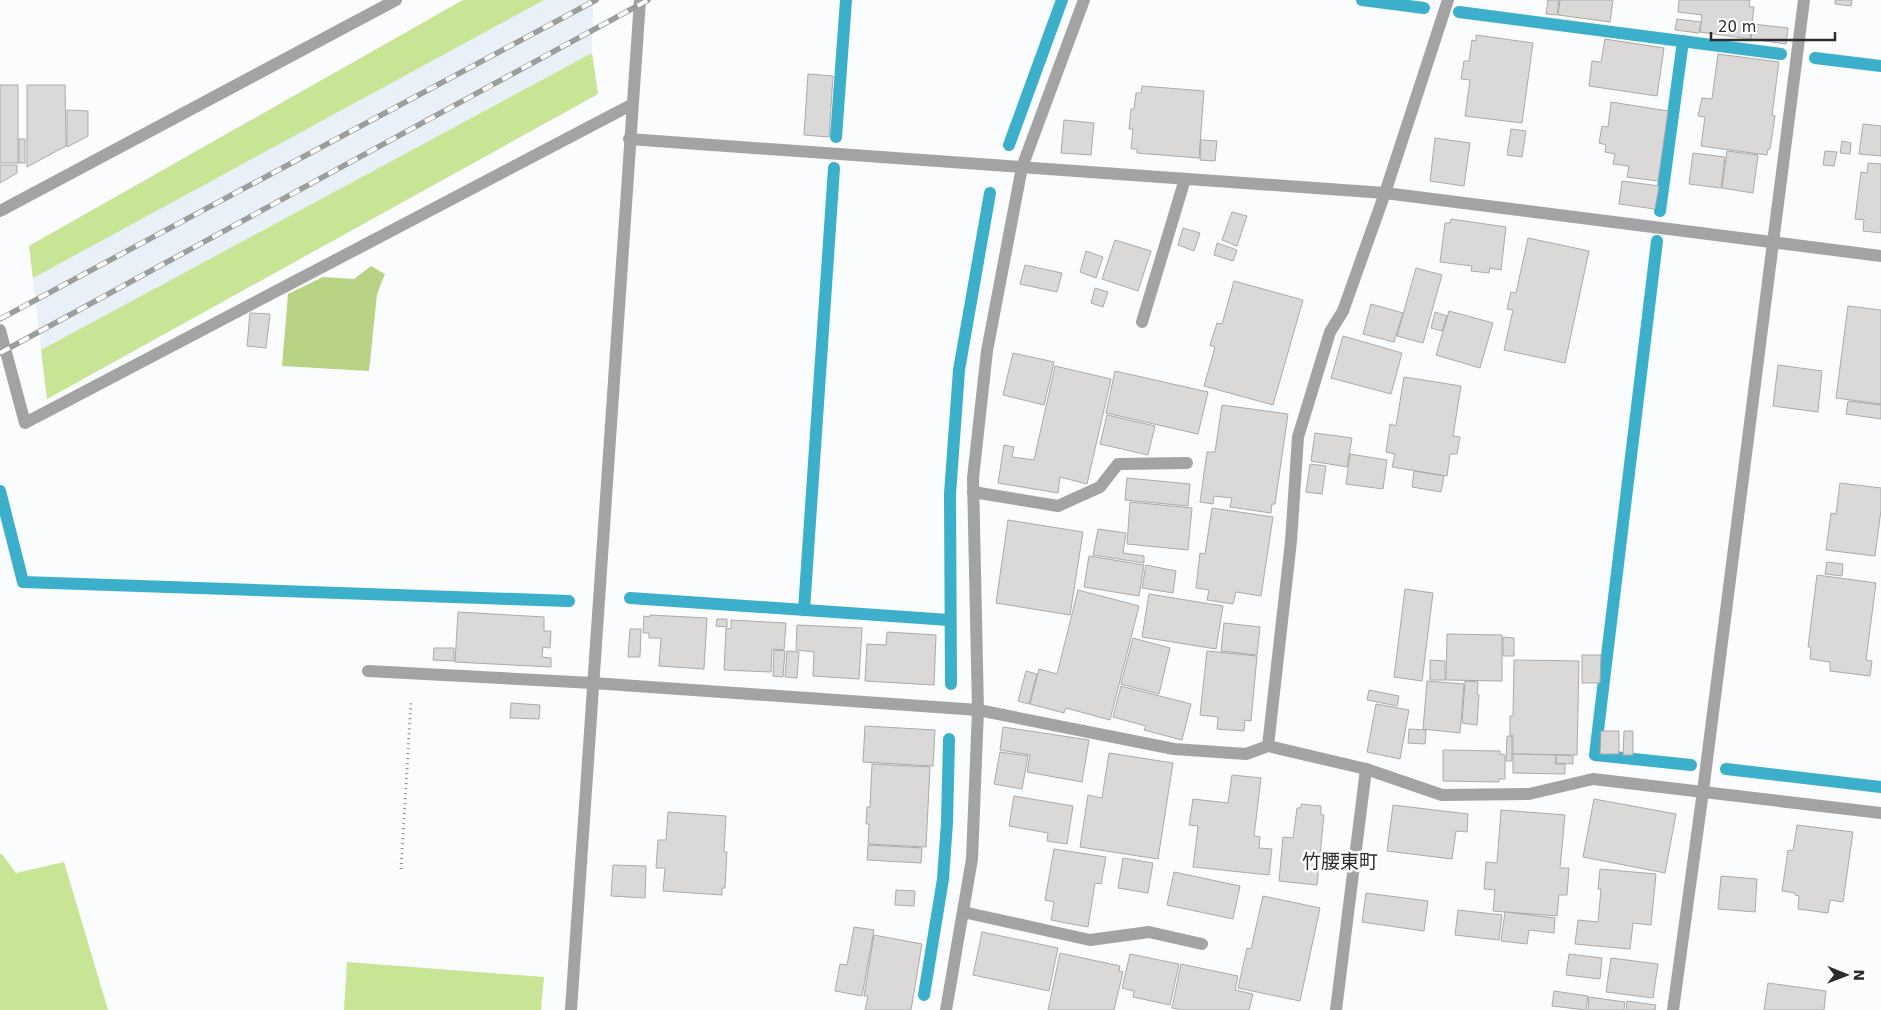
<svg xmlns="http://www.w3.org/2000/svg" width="1881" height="1010" viewBox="0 0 1881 1010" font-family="'DejaVu Sans','Noto Sans JP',sans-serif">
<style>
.built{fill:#eaf0f7}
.green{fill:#c8e495}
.forest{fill:#b8d384}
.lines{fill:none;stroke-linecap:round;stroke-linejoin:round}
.stream{stroke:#3cafcb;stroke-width:12}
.building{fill:#dad9d8;stroke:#abaaa9}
.path{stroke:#8b8b8b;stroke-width:3;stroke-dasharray:1 4;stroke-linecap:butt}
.minor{stroke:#a3a3a3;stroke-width:12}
.rail-casing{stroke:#9c9d9d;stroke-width:5.5}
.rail{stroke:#fff;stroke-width:4;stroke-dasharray:11;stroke-linecap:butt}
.labels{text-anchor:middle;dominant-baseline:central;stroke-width:5;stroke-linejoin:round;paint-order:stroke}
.quarter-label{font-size:19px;fill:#2c2c2c;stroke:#fff}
</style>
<rect width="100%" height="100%" fill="#fbfcfd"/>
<path class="built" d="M463,0H593L592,53L598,94L47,399L29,246Z"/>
<g class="green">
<path d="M463,0H544L33,278L29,246Z"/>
<path d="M592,53L598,94L47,399L41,350Z"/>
<path d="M0,854H2L16,873L64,862L108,1010H0Z"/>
<path d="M347,962L544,977L541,1010H344Z"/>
</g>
<path class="forest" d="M371,266L385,274L377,294L369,371L282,366L288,294L323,277L354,279Z"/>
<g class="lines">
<g class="stream">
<path d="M1362,0L1424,8"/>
<path d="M1459,12L1781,54"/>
<path d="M1815,58L1881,66"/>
<path d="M836,137L846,0"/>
<path d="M1009,145L1062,0"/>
<path d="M1660,211L1683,41"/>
<path d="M1657,241L1595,755L1691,765"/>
<path d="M0,491L23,582L569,601"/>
<path d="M630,598L949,620"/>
<path d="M804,610L834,168"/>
<path d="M951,684L950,494L959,370L990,193"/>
<path d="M1726,769L1881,787"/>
<path d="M924,995L943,879L947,822L949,739"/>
</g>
</g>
<g class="building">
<path d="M1548,0H1559L1557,15L1546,14Z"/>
<path d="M1560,0H1613L1610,22L1558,15Z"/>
<path d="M1679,0H1750L1749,7H1754L1750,39L1700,32L1702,15L1678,12Z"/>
<path d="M1835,0H1852L1851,6L1835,4Z"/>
<path d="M1677,19L1701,22L1699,33L1675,30Z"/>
<path d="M1753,24L1788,28L1786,44L1751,39Z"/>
<path d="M1476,35L1533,43L1522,123L1465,116L1470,80L1461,79L1464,61H1469L1472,40L1476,41Z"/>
<path d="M1605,39L1664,48L1657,96L1589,86L1592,61L1601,62Z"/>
<path d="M1718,54L1779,62L1772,115L1775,116L1770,149H1768L1767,155L1701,146L1705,117L1698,116L1702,98L1712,99Z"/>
<path d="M808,74L833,76L829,137L804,135Z"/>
<rect x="0" y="85" width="18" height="78"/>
<path d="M27,85H65L66,146L27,167Z"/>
<path d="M1142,86L1204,91L1199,158L1137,153V149H1131L1133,129H1129L1131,109H1134L1136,93H1141Z"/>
<path d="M1611,102L1668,111L1658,181L1627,177L1629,166L1613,164L1615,154L1605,152L1606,145L1599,143L1602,126L1608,127Z"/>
<path d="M67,110L88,111V136L67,147Z"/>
<path d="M1064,120L1094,123L1091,155L1061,153Z"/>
<path d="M1863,124L1881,126V156L1859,154Z"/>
<path d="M1511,129L1526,131L1522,157L1507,155Z"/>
<path d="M1435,138L1470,143L1464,186L1430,181Z"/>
<rect x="19" y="139" width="6" height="24"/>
<path d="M1201,140L1217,141L1215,161L1200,160Z"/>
<path d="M1842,141L1851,143L1850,154L1840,153Z"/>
<path d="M1727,151L1758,155L1753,193L1722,188Z"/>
<path d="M1825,151L1837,152L1834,166L1823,165Z"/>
<path d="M1693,153L1725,157L1721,188L1689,184Z"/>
<path d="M1868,163L1881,164V233L1863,231L1864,220L1855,219L1861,172L1867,173Z"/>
<path d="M0,165H17V173L0,183Z"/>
<path d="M1622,181L1659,186L1655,209L1619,204Z"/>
<path d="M1232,212L1247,216L1237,246L1222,240Z"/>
<path d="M1451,219L1506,227L1501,270L1490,268L1489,273L1471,271L1472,266L1440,262L1445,223H1450Z"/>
<path d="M1183,228L1200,233L1194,251L1178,245Z"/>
<path d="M1528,238L1589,251L1565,363L1504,350L1513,310L1507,309L1511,292L1516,293Z"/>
<path d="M1115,240L1151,251L1138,291L1102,279Z"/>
<path d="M1217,243L1237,250L1233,261L1214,255Z"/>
<path d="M1086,251L1103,257L1096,278L1080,272Z"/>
<path d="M1025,265L1062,273L1057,292L1020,284Z"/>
<path d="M1416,268L1442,275L1423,343L1397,336Z"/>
<path d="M1234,281L1303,300L1273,405L1204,386L1215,347L1210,345L1217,323L1222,324Z"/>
<path d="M1095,288L1108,292L1103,307L1091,303Z"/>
<path d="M1371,304L1403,313L1394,342L1363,334Z"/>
<path d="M1848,306L1881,310V404L1836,398Z"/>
<path d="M1449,311L1493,323L1480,368L1436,355Z"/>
<path d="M1435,312L1447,316L1442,331L1431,328Z"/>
<path d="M250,313L270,314L266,348L247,346Z"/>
<path d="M1343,336L1402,353L1391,394L1331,378Z"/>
<path d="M1013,353L1054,362L1044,405L1003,395Z"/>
<path d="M1778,365L1822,371L1818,412L1773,406Z"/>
<path d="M1055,366L1111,379L1087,484L1060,477L1058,493L998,483L1004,445L1014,447L1012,457L1034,460Z"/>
<path d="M1115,371L1208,392L1198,434L1106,413Z"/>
<path d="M1404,377L1461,386L1453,436L1460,437L1457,454H1450L1447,476L1392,467L1395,454L1386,452L1390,424L1396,426Z"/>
<path d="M1848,401L1881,405V419L1846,414Z"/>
<path d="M1222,405L1288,414L1275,504H1272L1271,513L1230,507L1232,498L1214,496L1213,504L1200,502L1207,452H1215Z"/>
<path d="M1107,415L1155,426L1148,455L1100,444Z"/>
<path d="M1315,433L1352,438L1347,467L1311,461Z"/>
<path d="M1350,454L1387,460L1383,489L1346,484Z"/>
<path d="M1310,464L1326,466L1322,494L1306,492Z"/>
<path d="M1414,471L1444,476L1441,492L1412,487Z"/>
<path d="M1127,478L1190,484L1188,506L1125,500Z"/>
<path d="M1840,483L1881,488V510L1875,556L1826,550L1831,513L1836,514Z"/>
<path d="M1130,502L1192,508L1188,550L1127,544Z"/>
<path d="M1212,508L1273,517L1261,596L1236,592L1233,604L1207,600L1209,590L1196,588L1200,553L1205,554Z"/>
<path d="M1008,520L1083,532L1070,615L996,603Z"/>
<path d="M1098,529L1126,533L1123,553L1144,556V563L1093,555Z"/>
<path d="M1089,556L1144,565L1139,596L1084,587Z"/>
<path d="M1827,562L1843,564L1842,576L1825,574Z"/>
<path d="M1146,565L1176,571L1173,593L1142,588Z"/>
<path d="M1817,575L1876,583L1866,660L1872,661L1870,676L1830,671V662L1810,659L1811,647H1808Z"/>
<path d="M1405,589L1433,593L1422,681L1394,677Z"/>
<path d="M1078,590L1139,606L1110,720L1066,708L1064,713L1030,704L1039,669L1057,674Z"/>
<path d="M1149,594L1223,606L1216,649L1142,637Z"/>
<path d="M458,612L544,617V631H551L550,648L543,647L542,657L551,658V667L455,662Z"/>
<path d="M650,615L707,618L704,669L659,666L661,638H649V633H643L644,616L650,617Z"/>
<path d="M717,619H727V627L716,626Z"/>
<path d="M731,620L786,623L784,650L772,649L771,672L724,670L726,628L731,629Z"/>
<path d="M1224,623L1260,627L1257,655L1221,651Z"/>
<path d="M797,625L862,628L859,679L813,676L814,652L796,650Z"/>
<path d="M630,629H641L640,657H628Z"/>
<path d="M887,632L936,635L934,685L865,681L867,644L886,645Z"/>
<path d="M1447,634L1502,635V681L1446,680Z"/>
<path d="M1503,637L1514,638V656H1503Z"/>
<path d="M1133,638L1170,648L1159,694L1121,684Z"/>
<path d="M434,648H454V661L433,660Z"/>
<path d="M774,650L785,651L783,677L773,676Z"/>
<path d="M787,651L799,652L797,678L785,677Z"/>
<path d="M1207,651L1257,656L1251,721L1245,720L1244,731L1217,729L1218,717L1200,715Z"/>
<path d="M1582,655H1601L1600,683H1582Z"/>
<path d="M1430,660L1445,661V680H1430Z"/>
<path d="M1514,660L1579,661L1577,755L1513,754V735H1510V716H1513Z"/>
<path d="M1026,671L1037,674L1029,704L1018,701Z"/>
<path d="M1427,681L1464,684L1460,733L1423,729Z"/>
<path d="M1465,681L1478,682L1477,694L1479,695L1477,725L1462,723Z"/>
<path d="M1121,686L1191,704L1182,740L1144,730L1146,726L1113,717Z"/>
<path d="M1369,690L1399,696L1397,706L1367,700Z"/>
<path d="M511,703L540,705L539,719L510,718Z"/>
<path d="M1376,704L1409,710L1400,759L1367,752Z"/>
<path d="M865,726L935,730L933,766L863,762Z"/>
<path d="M1003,727L1089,740L1082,782L1027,772L1030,755L1000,750Z"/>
<path d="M1409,729L1426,730L1425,744L1408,743Z"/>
<path d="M1601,731H1619V754H1600Z"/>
<path d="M1624,731H1633V755H1623Z"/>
<path d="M1507,736H1512V761H1506Z"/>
<path d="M1443,750L1500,751V754L1505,755V779H1499V782L1443,781Z"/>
<path d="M1000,752L1028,756L1022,789L994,784Z"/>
<path d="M1109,753L1173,763L1158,859L1080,847L1088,795L1102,798Z"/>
<path d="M1513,754L1556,755L1555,764H1565V774L1513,773Z"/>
<path d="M1556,755L1573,756V764L1556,763Z"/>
<path d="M872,764L930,767L926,847L868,844L869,824H866L867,807H870Z"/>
<path d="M1232,775L1261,778L1254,836L1260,837L1259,848L1272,849L1269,875L1193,867L1198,826L1189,825L1193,799L1228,803Z"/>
<path d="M1014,796L1073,806L1067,844L1047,841L1048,833L1009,826Z"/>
<path d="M1594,799L1676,814L1665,873L1583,857Z"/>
<path d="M1301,804L1321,806V815H1324L1317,885L1279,881L1283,837L1293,838L1297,808H1301Z"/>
<path d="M1393,805L1468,814L1467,832L1456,831L1452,859L1387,851Z"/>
<path d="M1501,810L1565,815L1560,868H1569L1567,895H1559L1557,916L1493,911L1495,890L1484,889L1486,862L1497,863Z"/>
<path d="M668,812L726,816L724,852H727L725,888H722V895L663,891L665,868H656L658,840H666Z"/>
<path d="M1797,825L1853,832L1843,902L1830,900L1828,913L1798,909L1799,896L1795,895V893L1782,891L1788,850L1793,851Z"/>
<path d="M868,845L922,848L921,863L867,860Z"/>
<path d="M1054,849L1106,857L1101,884L1095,883L1088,927L1051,920L1054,902L1045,900Z"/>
<path d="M1123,858L1153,863L1148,893L1118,888Z"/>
<path d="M613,865L646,866L645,898L611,896Z"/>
<path d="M1600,869L1656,874L1651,925L1633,923L1630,949L1575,944L1578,920L1598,922L1601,889H1598Z"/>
<path d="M1174,872L1240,886L1233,919L1167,905Z"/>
<path d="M1721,876L1757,879L1755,912L1718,909Z"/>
<path d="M896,890L915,891L914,906L895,905Z"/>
<path d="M1366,893L1428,901L1424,931L1362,922Z"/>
<path d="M1263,896L1320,908L1300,1001L1238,988L1247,948L1251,949Z"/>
<path d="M1458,910L1502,915L1499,940L1455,935Z"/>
<path d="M1505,912L1555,918L1554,933L1529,930L1527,944L1501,941Z"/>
<path d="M854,927L874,930L862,996L835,991L840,964L847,965Z"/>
<path d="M982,932L1058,948L1049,991L973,975Z"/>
<path d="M874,935L922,944L911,1010H865L868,996H864Z"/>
<path d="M1060,953L1120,966L1119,971L1123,972L1114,1010H1048Z"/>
<path d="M1130,954L1179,964L1170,1005L1133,997L1134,991L1122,988Z"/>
<path d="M1569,954L1602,958L1600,979L1566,975Z"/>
<path d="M1611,958L1658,964L1653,998L1606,992Z"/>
<path d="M1181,964L1238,976L1235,990L1253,994L1249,1010H1182L1172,1008Z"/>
<path d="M1768,983L1826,991L1824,1010H1764Z"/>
<path d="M1554,991L1588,996L1586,1010L1552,1006Z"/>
<path d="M1589,997L1625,1002L1624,1010H1588Z"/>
<path d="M1627,1001L1656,1005L1655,1010H1626Z"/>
</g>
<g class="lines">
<path class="path" d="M401,869L411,702"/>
<g class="minor">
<path d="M629,139L1385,193L1881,256"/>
<path d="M0,211L396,0"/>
<path d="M1142,322L1185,179"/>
<path d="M0,330L25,423L631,105"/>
<path d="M973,492L1058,506L1100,487L1118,464L1187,463"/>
<path d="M368,671L593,683L978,710L1174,749L1246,754L1268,746L1366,769L1442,795L1529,794L1593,779L1881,813"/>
<path d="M1268,746L1291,541L1298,437L1330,332L1343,311L1385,193L1448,0"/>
<path d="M963,912L1090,940L1149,932L1202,944"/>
<path d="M571,1010L640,0"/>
<path d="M946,1010L972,859L978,710L973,478L987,351L1022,167L1084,0"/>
<path d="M1336,1010L1366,769"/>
<path d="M1673,1010L1703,791L1804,0"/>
</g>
<g class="rail-casing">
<g id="rail">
<path d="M0,319L596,0"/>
<path d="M0,353L648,0"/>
</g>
</g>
<use href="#rail" class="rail"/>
</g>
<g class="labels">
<g class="quarter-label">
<text x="1340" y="861">竹腰東町</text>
</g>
</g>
<g transform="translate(1846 975) rotate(91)" stroke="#ffffff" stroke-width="4" paint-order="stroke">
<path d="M0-4L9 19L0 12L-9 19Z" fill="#2c2c2c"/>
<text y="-8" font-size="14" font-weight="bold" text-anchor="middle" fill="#2c2c2c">N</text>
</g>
<path d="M1711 32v8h124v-8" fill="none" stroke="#2c2c2c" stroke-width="2.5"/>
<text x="1718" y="32" font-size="15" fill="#2c2c2c" stroke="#ffffff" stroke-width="4" paint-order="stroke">20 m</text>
</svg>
